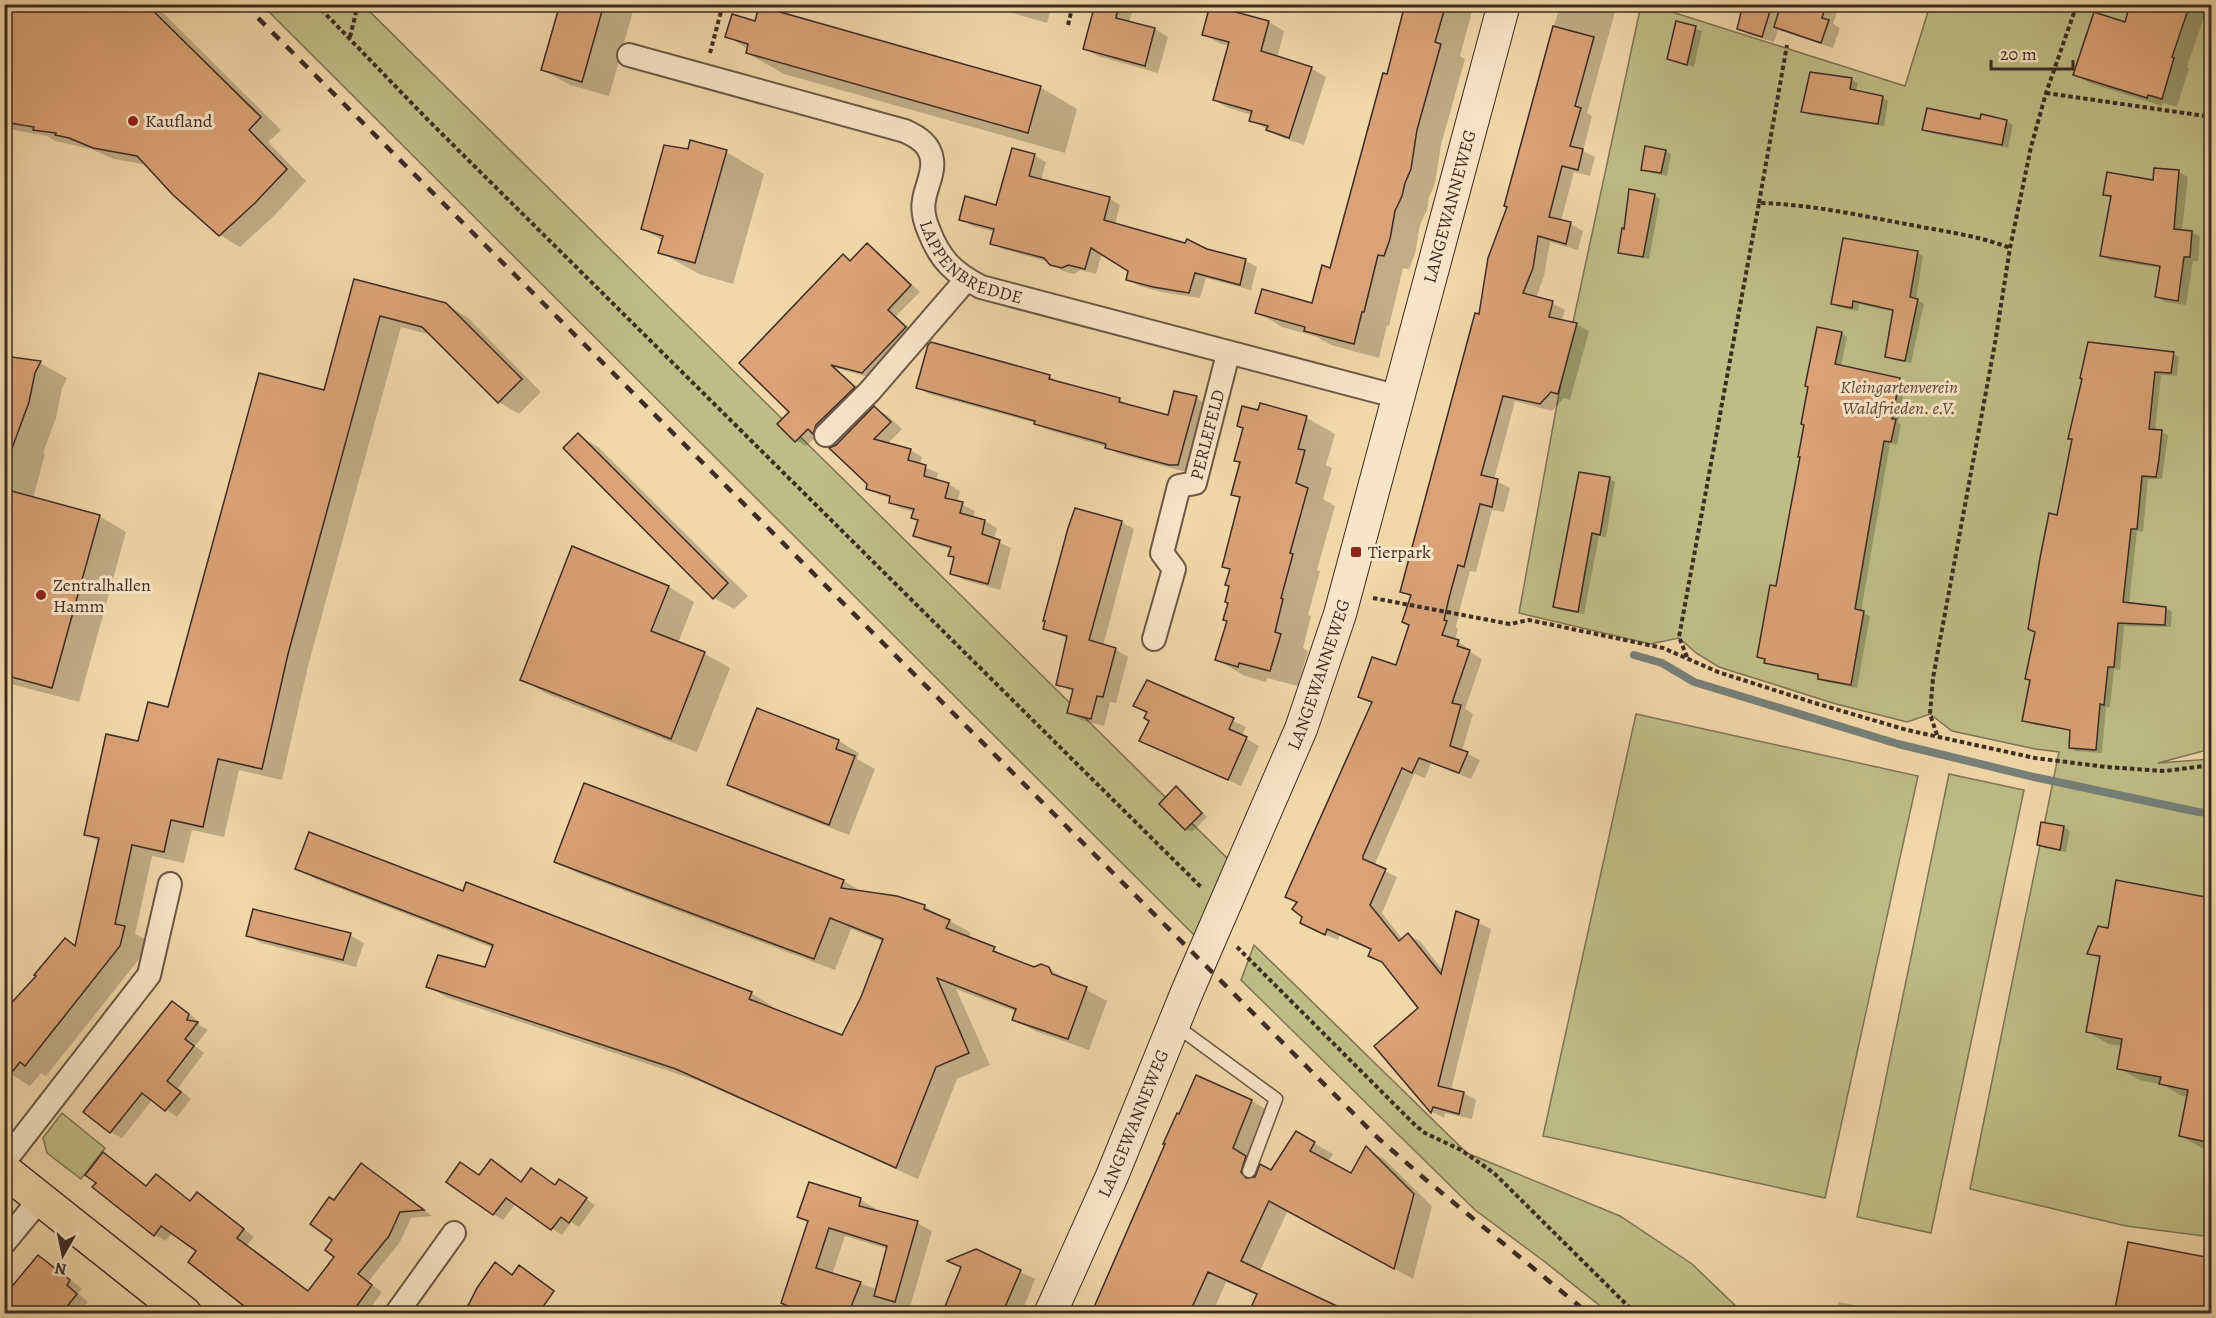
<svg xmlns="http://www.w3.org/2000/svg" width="2216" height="1318" viewBox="0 0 2216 1318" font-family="Alegreya,serif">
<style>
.green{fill:#bfbd85;stroke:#7e7454;stroke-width:1.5}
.shadow{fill:#0003;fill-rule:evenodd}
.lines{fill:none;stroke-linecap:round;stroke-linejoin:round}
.stream{stroke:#768079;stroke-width:8}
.building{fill:#daa276;stroke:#3c2c24;stroke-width:1.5}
.lane-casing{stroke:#6a5745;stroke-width:15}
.street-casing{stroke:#6a5745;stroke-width:26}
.secondary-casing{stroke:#3c2c24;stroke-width:34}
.primary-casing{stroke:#3c2c24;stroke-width:36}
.path{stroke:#3c2c24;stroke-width:4;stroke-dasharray:4.5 3;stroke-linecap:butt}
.lane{stroke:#f7e5c7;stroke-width:12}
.street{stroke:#f7e5c7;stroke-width:22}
.secondary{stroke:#f7e5c7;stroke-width:32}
.primary{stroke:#f2d7a9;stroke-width:33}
.rail{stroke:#3c2c24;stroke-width:4.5;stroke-dasharray:10 10;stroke-linecap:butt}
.poi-dot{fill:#8f2418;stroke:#f7e5c7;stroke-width:2}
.labels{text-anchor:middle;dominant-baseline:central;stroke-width:6;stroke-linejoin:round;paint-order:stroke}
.poi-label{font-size:18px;fill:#3c2c24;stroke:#f7e5c7;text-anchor:start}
.street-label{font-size:18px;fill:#3c2c24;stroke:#f7e5c7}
.park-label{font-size:18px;font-style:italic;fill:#564937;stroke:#f7e5c7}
</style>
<rect width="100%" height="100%" fill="#f2d7a9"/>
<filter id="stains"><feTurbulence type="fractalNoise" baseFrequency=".00333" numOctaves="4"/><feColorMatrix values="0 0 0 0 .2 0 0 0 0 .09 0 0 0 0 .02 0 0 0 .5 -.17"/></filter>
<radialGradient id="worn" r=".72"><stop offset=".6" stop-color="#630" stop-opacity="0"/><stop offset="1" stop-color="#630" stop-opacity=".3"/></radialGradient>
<g class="green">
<path d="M262,5H363L1233,864L1199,940Z"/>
<path d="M1641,5H1650L1905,86L1930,5H2211V749L2158,763L2211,759V1237L2126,1226L1970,1189L2059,752L2035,749L1952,731L1930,714L1907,722L1836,704L1719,667L1696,653L1679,638L1650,644L1519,613L1566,355Z"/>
<path d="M1636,714L1918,776L1825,1198L1543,1136Z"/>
<path d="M1949,774L2024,790L1931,1233L1857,1217Z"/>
<path d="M1254,945L1467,1153L1620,1216L1692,1264L1743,1313H1609L1545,1262L1475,1210L1241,980Z"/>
<path d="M62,1113L105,1148L81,1179L47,1153L43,1138Z"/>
</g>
<g class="shadow">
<path d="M4,4H154L281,130L268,142L306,181L275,215L240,247L220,235L148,165L114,159L91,149L55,141L47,136L4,128Z"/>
<path d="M561,4H635L609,96L570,85L543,70Z"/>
<path d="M982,4H1052L1047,23Z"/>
<path d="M1097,4H1134L1129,23L1155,29L1168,37L1158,73L1098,56L1085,49Z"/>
<path d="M1403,4H1474L1460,56L1465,59L1441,145L1435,184L1429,197L1427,210L1420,225L1415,254L1409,269L1403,268L1389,326L1387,325L1379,358L1331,345L1317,337L1282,327L1257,312L1313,304L1331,269L1388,76L1406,6Z"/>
<path d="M1560,4H1622L1620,10L1616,8L1587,113L1592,116L1583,151L1595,157L1590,176L1574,172L1561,221L1571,224L1583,231L1578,250L1550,242L1544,276L1536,298L1552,303L1565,310L1561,321L1576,324L1589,331L1570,400L1564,398L1552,411L1515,401L1494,480L1510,488L1504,512L1492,510L1476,572L1470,571L1461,605L1456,627L1458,629L1455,640L1470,649L1469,651L1482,659L1465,709L1473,714L1462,751L1480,760L1471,779L1431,763L1425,778L1414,774L1375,864V866L1397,877L1382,913L1403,940L1409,935L1421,942L1443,971L1457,913L1491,929L1451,1090L1464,1093L1476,1100L1472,1119L1445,1113L1444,1118L1432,1112L1376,1047L1420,1008L1385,964L1370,956L1373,950L1340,935L1338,940L1314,930L1304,917L1299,903L1287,897L1373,704L1360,697L1397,667L1411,625L1412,597L1402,591L1480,316L1509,207L1506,205Z"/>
<path d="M1745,4H1840L1833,24L1840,28L1833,48L1778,30L1774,42L1750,35L1738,28Z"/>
<path d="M2132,4H2212L2211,6L2208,5L2187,67L2189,68L2177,107L2163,103L2162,106L2090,83L2075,74L2126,24Z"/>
<path d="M1211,7L1269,22L1284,31L1277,58L1311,68L1326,77L1304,145L1283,138L1251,120L1252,115L1229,108L1214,100L1229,46L1219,43L1204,34Z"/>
<path d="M756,23L1040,87L1077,109L1065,153L784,74L747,53L748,49L727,36Z"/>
<path d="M1677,23L1702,31L1694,67L1675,61Z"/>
<path d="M1852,80L1858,83L1856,91L1882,97L1888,101L1884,126L1809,115L1803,111Z"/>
<path d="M1981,121H2006L2013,125L2008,148L1930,133L1924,129Z"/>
<path d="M1013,150L1035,156L1046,162L1041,180L1109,198L1120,205L1115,225L1246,261L1257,267L1251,290L1206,278L1200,298L1166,293L1139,286L1128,279L1130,270L1102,253L1096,274L1080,270L1074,274L1063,271L1049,262L1003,249L992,243L995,232L972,226L961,219L998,206Z"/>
<path d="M689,151L726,152L764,174L733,284L699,274L660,252L664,241L643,229Z"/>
<path d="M1665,151L1671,154L1667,176L1648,172L1642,169Z"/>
<path d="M2155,169L2179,172L2188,177L2182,231L2191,232L2200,237L2198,261H2193L2186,305L2165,302L2156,297L2161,268L2110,260L2101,255L2112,198L2104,194L2154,182Z"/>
<path d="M1654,195L1660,199L1649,259L1626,255L1620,252L1625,230Z"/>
<path d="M867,245L877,251L920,292L896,316L915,333L872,378L836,368L863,393L806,446L796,440L791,412L844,256L852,261Z"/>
<path d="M1917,253L1923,256L1916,300L1924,304L1911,363L1893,360L1887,357L1895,312L1859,304L1858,311L1838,307L1832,303Z"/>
<path d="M355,281L446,305L467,317L541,392L519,414L499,402L432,335L401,327L308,666L282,780L239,770L224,837L192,830L184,863L152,856L135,934L145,939L140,958L46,1076L41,1073L30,1086L4,1070L65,940L77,946L100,842L85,834L139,743L169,709L325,392Z"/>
<path d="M1841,333L1847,337L1841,367L1899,379L1905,383L1898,423L1901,424L1897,445L1890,443L1861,612L1870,616L1857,688L1826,682L1819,679L1820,676L1772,665L1759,656Z"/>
<path d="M2173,354L2179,357L2177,376L2161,375L2155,431L2168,435L2162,479H2148L2143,532L2137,531L2129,604L2166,608L2172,612L2171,627L2124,626L2120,670L2114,669L2110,707H2106L2102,753L2076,751L2070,747L2072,731L2030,723L2024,720L2031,681L2027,679L2073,440L2070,438Z"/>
<path d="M4,355L40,363L67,378L62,388L56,418L43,453L45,454L33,498L99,516L126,532L79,702L4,682Z"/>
<path d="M1049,376L1062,384L1120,400L1132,406L1169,417L1196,398L1208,405L1190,471H1182L1119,454L1107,447L1048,430L1035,423L929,394L918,387Z"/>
<path d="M1261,405L1307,418L1335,434L1326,465L1332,468L1323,499L1335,506L1317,570L1320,571L1308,615L1311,616L1303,648L1308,651L1298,686L1267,678L1266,682L1245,676L1217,660L1228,621L1231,570L1224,566L1241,499L1233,494L1241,463L1236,460L1244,429L1239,426L1259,412Z"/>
<path d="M874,408L887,415L902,429L887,444L910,450L922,457L920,465L938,473L936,481L948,484L960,491L957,502L975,511L973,518L985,521L997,528L994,540L1011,548L1000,590L964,580L952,573L956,558L950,555L951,549L927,542L915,535L919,521L913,518L915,512L902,509L890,502L891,498L880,495L868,488L869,483L836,446Z"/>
<path d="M578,435L598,447L748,596L734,609L714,598Z"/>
<path d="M1609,479L1615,482L1606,537L1599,536L1584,614L1560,610L1554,607Z"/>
<path d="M1121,522L1134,529L1103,646L1115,649L1128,657L1116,703L1110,702L1104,726L1081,720L1068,712L1074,692L1058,684L1068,639L1045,629Z"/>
<path d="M573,548L669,587L694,602L678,643L705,654L730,668L697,752L547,694L522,679Z"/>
<path d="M1148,682L1246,727L1242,736L1259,746L1241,786L1141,741L1150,720L1148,713L1135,706Z"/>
<path d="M758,710L839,741L859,753L857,759L875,769L849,835L749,796L729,785Z"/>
<path d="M585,785L844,881L864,893L924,906L971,933L968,938L1034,968H1048L1071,982L1107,1001L1089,1050L1035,1031L1014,1019L1017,1012L956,989L990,1065L957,1079L918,1179L699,1081L448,998L428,986L486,969L493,948L318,880L297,868L464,893L751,993L772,1006L771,1009L843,1037L862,998L884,942L851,929L835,970L577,873L556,861Z"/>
<path d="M1176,788L1183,792L1207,817L1192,832L1186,829Z"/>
<path d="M2064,827L2070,831L2066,852L2044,848L2038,845Z"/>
<path d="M2117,882L2212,900V1150L2202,1148L2181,1136L2188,1097L2182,1096L2163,1085L2140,1080L2119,1068L2123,1046L2109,1044L2087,1032L2101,960L2089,953L2109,929Z"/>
<path d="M247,935H350L364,943L356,967L261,943Z"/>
<path d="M173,1003L184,1009L199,1022V1025L208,1030L195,1046L204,1053L178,1088L191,1099L177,1117L153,1099L122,1138L110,1132Z"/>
<path d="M1197,1077L1252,1101L1270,1112L1251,1160L1272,1172L1297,1133L1333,1154L1328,1162L1352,1175L1366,1148L1384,1159L1432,1206L1413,1279L1288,1210L1260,1271L1258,1295L1226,1282L1212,1314H1093Z"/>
<path d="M104,1153L147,1186L156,1176L192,1202L198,1194L208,1201L254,1237L247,1245L309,1292L336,1257L335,1202L372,1172L432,1216L411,1218L400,1242L368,1282L382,1292L366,1314H266L198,1250L172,1232L166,1241L155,1235L98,1182Z"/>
<path d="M480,1176L569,1187L595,1205L579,1227L571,1222L562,1235L516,1203L503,1220L493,1214Z"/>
<path d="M810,1184L861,1200L876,1209L875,1211L917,1223L932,1231L908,1314H804L783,1302L809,1222L799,1217ZM845,1236L888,1249L877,1289L832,1275Z"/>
<path d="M2129,1244L2212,1260V1314H2116Z"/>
<path d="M976,1251L1035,1279L1021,1314H945Z"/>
<path d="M39,1257L51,1264L82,1289L78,1293L88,1302L79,1314H70L64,1310Z"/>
<path d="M496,1264L513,1276L529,1314H460L467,1303L470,1305Z"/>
<path d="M1839,1302L1892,1313V1314H1836Z"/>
</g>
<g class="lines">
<path class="stream" d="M1634,655L1662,663L1694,682L1898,744L2034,777L2198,812L2212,813"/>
</g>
<g class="building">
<path d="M4,4H146L261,117L249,130L287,169L255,203L219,236L173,195L137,156L93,148L69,138L55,135L56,133L33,130L34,127L4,122Z"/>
<path d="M560,4H604L582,82L541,70Z"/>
<path d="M1095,4H1119L1116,18L1155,28L1145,66L1083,49Z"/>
<path d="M1405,4H1446L1435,42L1441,44L1417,130L1411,169L1405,183L1402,196L1395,211L1390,239L1384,256L1378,255L1364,312H1362L1354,344L1304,331L1305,327L1255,313L1262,289L1312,303L1322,265L1330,268L1383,73L1387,74Z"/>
<path d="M1743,4H1751L1770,11L1762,37L1737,29Z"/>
<path d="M1781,4H1826L1822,18L1829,20L1821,43L1774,27Z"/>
<path d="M2130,4H2190L2172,57L2174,58L2162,99L2148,95L2147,98L2073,75L2094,12L2125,22Z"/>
<path d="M1210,5L1269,21L1261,51L1312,67L1289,138L1266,130L1268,126L1249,121L1252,111L1213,100L1229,42L1202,35Z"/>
<path d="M759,6L1041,86L1028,133L746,53L748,44L725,37L732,14L755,21Z"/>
<path d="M1676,21L1696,26L1687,65L1667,59Z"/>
<path d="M1553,26L1594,37L1575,106L1581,108L1570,146L1583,149L1578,170L1562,166L1549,217L1571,222L1566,244L1538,236L1533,268L1523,293L1553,301L1549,317L1577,323L1558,394L1551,392L1540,404L1503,396L1481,475L1498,479L1492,507L1480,504L1464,567L1458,565L1449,598L1444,620L1447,621L1442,635L1459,640L1457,646L1470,650L1452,703L1461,705L1450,746L1468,752L1459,773L1419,758L1412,773L1402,768L1363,856V859L1386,869L1370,905L1399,941L1408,933L1441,974L1456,911L1479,920L1438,1086L1464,1092L1459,1114L1433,1107L1431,1113L1374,1046L1418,1008L1382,962L1368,956L1371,949L1327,929L1325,935L1300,923L1302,917L1292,909L1297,902L1285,897L1372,702L1358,697L1372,657L1396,665L1409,625L1402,622L1411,595L1400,592L1475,313L1479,314L1488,258L1507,207L1504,206Z"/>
<path d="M1810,72L1852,78L1850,89L1883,96L1878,124L1801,112Z"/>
<path d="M1927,108L1980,119L1981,114L2007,120L2002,145L1922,130Z"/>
<path d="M690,140L727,150L695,263L658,253L663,236L641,229L664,145L688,149Z"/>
<path d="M1645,146L1666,150L1661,173L1641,170Z"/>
<path d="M1012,148L1035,154L1029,176L1110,197L1104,220L1185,243L1187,239L1207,249L1246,259L1240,285L1195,273L1189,293L1153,287L1126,280L1128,271L1091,248L1085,269L1068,265L1062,268L1050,265L1044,258L990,244L994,229L959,220L965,196L996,205Z"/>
<path d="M2154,168L2179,170L2174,229L2192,231L2190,257H2184L2178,301L2155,297L2160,266L2100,256L2111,196L2103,195L2107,172L2153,180Z"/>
<path d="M1629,189L1655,194L1643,257L1618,253L1622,228L1624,229Z"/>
<path d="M1843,238L1918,251L1910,297L1918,299L1905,361L1885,357L1893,310L1853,301L1852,308L1831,304Z"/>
<path d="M867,243L911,285L888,310L906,327L862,373L831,365L855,387L816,425L813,434L808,429L795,442L777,424L789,412L739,363L843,254L850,261Z"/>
<path d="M354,279L446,303L522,379L498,403L422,327L380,316L288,654L262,769L218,759L203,827L171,820L164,852L132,845L115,924L125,926L120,946L25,1066L20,1062L4,1082V1011L36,976L34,975L65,938L75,946L99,838L84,835L106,734L138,741L148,702L168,707L259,373L324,390Z"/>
<path d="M1817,327L1842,332L1835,364L1900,378L1892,419H1896L1891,442L1884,441L1855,609L1864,611L1851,685L1818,679V674L1764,663L1765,659L1757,657L1770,585L1776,586L1800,457H1798L1804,425L1801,424L1808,387L1805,386Z"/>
<path d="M931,342L1050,375L1049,379L1120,398L1119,402L1168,415L1174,391L1197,396L1178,465H1169L1105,448L1106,444L1034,424L1035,421L916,388L928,345Z"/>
<path d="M2088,342L2174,352L2171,373L2155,372L2149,429L2162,430L2159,459L2156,477L2142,476L2137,529H2131L2123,602L2166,607L2165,625L2118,623L2114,667H2108L2104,705L2100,704L2096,750L2069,748L2070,730L2022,721L2030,680L2025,679L2035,632L2028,629L2040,558L2049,513L2057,515L2072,439H2068L2082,379L2080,378Z"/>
<path d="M4,356L41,361L35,373L29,402L7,462H4Z"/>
<path d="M1260,403L1307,416L1298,449L1305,450L1296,483L1308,488L1290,553L1293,554L1281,598L1283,599L1275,632L1281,634L1270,671L1239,663L1238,667L1215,660L1227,621L1223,620L1228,603L1225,602L1229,586L1225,585L1230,569L1222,567L1240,497L1231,495L1240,462L1234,461L1243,428L1237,426L1242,406L1258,410Z"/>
<path d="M874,406L891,422L874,439L911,449L908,460L926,465L924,476L949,483L945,498L963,502L960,513L985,520L982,534L1000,540L988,584L950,574L954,557L948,556L951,547L913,536L918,520L911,518L914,509L889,503L890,496L866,489L867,484L829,448L836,445Z"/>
<path d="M578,433L728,583L713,599L563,448Z"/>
<path d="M1579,472L1610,477L1600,535L1592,533L1578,612L1553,607Z"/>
<path d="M4,489L100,515L52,688L4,675Z"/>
<path d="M1075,508L1122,521L1089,640L1116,648L1103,697L1097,696L1091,719L1067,713L1073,689L1056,685L1067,636L1043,629L1045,621H1043L1068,528Z"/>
<path d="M572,546L669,586L651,631L705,652L671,739L520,680Z"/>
<path d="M1147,680L1234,718L1229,729L1247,737L1228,780L1139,741L1149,721L1144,718L1147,712L1133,706Z"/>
<path d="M757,708L839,740L836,749L855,756L829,825L727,785Z"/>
<path d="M584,783L844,880L841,888L897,896L925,905L924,909L950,920L946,928L995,947L993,951L1034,967L1041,964L1049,967L1052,974L1087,987L1068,1039L1012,1020L1016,1009L937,978L969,1053L936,1067L896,1168L676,1069L426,987L438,955L485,967L493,945L295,869L309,832L463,891L466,882L752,992L749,999L842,1035L861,997L883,939L830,918L814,959L554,862Z"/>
<path d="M1176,786L1202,813L1185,830L1159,804Z"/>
<path d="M2041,822L2064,826L2060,850L2037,845Z"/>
<path d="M2116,880L2211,898V1143L2179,1136L2188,1090L2159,1084L2161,1077L2117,1069L2122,1039L2086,1032L2100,956L2087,954L2098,926L2108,928Z"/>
<path d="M253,909L351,933L343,960L246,936Z"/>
<path d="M172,1001L189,1014L187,1020L198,1022L185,1039L194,1046L167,1081L181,1092L165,1111L142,1093L110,1133L83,1112Z"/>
<path d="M1196,1075L1252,1100L1233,1148L1246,1156L1241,1172L1246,1178L1255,1177L1260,1164L1271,1170L1296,1131L1315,1142L1310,1151L1351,1173L1366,1146L1414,1194L1394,1269L1269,1201L1241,1261L1354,1314H1248L1257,1294L1208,1272L1189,1314H1091L1165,1144H1163L1177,1113L1179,1114Z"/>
<path d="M103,1152L146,1186L156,1174L190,1201L197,1192L244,1229L237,1238L308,1291L334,1257L325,1250L332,1240L310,1224L329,1197L334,1200L361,1163L424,1210L400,1212L389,1236L358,1274L372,1285L351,1314H254L188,1262L196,1251L161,1226L154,1236L92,1187L96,1183L85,1175Z"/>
<path d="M491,1159L521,1182L531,1168L555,1185L559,1179L587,1198L569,1223L561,1217L551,1230L506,1198L493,1215L446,1182L460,1162L479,1175Z"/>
<path d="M809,1182L861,1198L859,1206L918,1221L895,1302L874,1296L887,1246L829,1228L816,1268L861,1282L848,1314H806L781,1303L808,1221L797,1217Z"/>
<path d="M2128,1242L2211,1258V1314H2114Z"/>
<path d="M976,1249L1021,1270L1002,1314H942L961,1267L947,1261Z"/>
<path d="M38,1255L70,1280L67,1285L77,1294L61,1314H4V1296Z"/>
<path d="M495,1262L512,1275L519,1265L554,1291L538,1314H464L477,1288Z"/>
</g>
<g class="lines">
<g class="lane-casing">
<path id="lane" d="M1175,1025L1276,1099L1249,1171"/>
</g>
<g class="street-casing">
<g id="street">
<path id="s1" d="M629,55L905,131C918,137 930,144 932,160C934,173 926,187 924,200C922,211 925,222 929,231C940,260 954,273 981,287L1399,397"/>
<path d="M826,435L870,391L966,280"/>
<path id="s2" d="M1154,639L1174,569L1162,553L1179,486L1195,483L1228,354"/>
<path d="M4,1162L149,975L170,884"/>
<path d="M4,1243L41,1198"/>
<path d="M396,1314L454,1233"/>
</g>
</g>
<g class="secondary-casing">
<g id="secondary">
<path id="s3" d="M1050,1314L1112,1176L1187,992L1301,729L1340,614L1504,4"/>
</g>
</g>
<g class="primary-casing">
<path id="primary" d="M4,1170L185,1314"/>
</g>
<g class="path">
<path d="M316,4L428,120L1202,888"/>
<path d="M1068,25L1073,4"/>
<path d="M350,37L358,4"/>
<path d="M710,53L723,4"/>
<path d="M2046,93L2212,117"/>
<path d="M1759,203L1787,45"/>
<path d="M1373,598L1510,624L1529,620L1663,648L1718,672L1818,704L1907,730L2035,758L2106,767L2165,771L2212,765"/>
<path d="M1687,657L1679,637L1759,203C1808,204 1858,215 1906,224C1941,231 1977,235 2010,248"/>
<path d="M2212,677L2207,735L2212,752"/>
<path d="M1937,735L1930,714L1933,678L1995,343L2010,248L2031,147L2046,93L2077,4"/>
<path d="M1237,947L1416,1126L1425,1133L1461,1150L1494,1173L1636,1314"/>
</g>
<use href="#lane" class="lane"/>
<use href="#street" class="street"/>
<use href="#secondary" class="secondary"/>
<use href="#primary" class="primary"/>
<path class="rail" d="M244,4L1378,1138L1425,1179L1589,1314"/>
</g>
<g class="poi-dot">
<circle cx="133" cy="121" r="6"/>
<rect x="1350" y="546" width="12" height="12" rx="3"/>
<circle cx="41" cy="595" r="6"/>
</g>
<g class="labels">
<g class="poi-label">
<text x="145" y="121">Kaufland</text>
<text x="1368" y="552">Tierpark</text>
<text x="53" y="585">Zentralhallen<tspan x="53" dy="21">Hamm</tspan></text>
</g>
<g class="street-label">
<text stroke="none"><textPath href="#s3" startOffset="1180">LANGEWANNEWEG</textPath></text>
<text stroke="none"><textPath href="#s1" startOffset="456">LAPPENBREDDE</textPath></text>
<text stroke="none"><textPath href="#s2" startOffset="228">PERLEFELD</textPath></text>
<text stroke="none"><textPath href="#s3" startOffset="694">LANGEWANNEWEG</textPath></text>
<text stroke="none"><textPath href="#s3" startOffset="208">LANGEWANNEWEG</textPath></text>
</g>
<g class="park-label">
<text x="1899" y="387">Kleingartenverein<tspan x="1899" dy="21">Waldfrieden. e.V.</tspan></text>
</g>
</g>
<rect width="2216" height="1318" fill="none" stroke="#f2d7a9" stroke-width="24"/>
<rect x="6" y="6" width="2204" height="1306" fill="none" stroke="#3c2c24" stroke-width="3"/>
<rect x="12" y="12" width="2192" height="1294" fill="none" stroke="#3c2c24" stroke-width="1.5"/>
<g transform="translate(63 1255) rotate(189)" stroke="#f7e5c7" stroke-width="4.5" paint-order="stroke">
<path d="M0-4.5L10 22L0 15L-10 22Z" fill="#3c2c24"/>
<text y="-9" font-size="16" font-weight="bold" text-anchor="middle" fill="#3c2c24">N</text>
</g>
<path d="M1991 60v9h82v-9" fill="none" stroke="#3c2c24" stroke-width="3"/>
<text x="2000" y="60" font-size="18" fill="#3c2c24" stroke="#f7e5c7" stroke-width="4.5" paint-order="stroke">20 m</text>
<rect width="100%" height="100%" filter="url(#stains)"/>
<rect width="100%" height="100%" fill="url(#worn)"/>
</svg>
